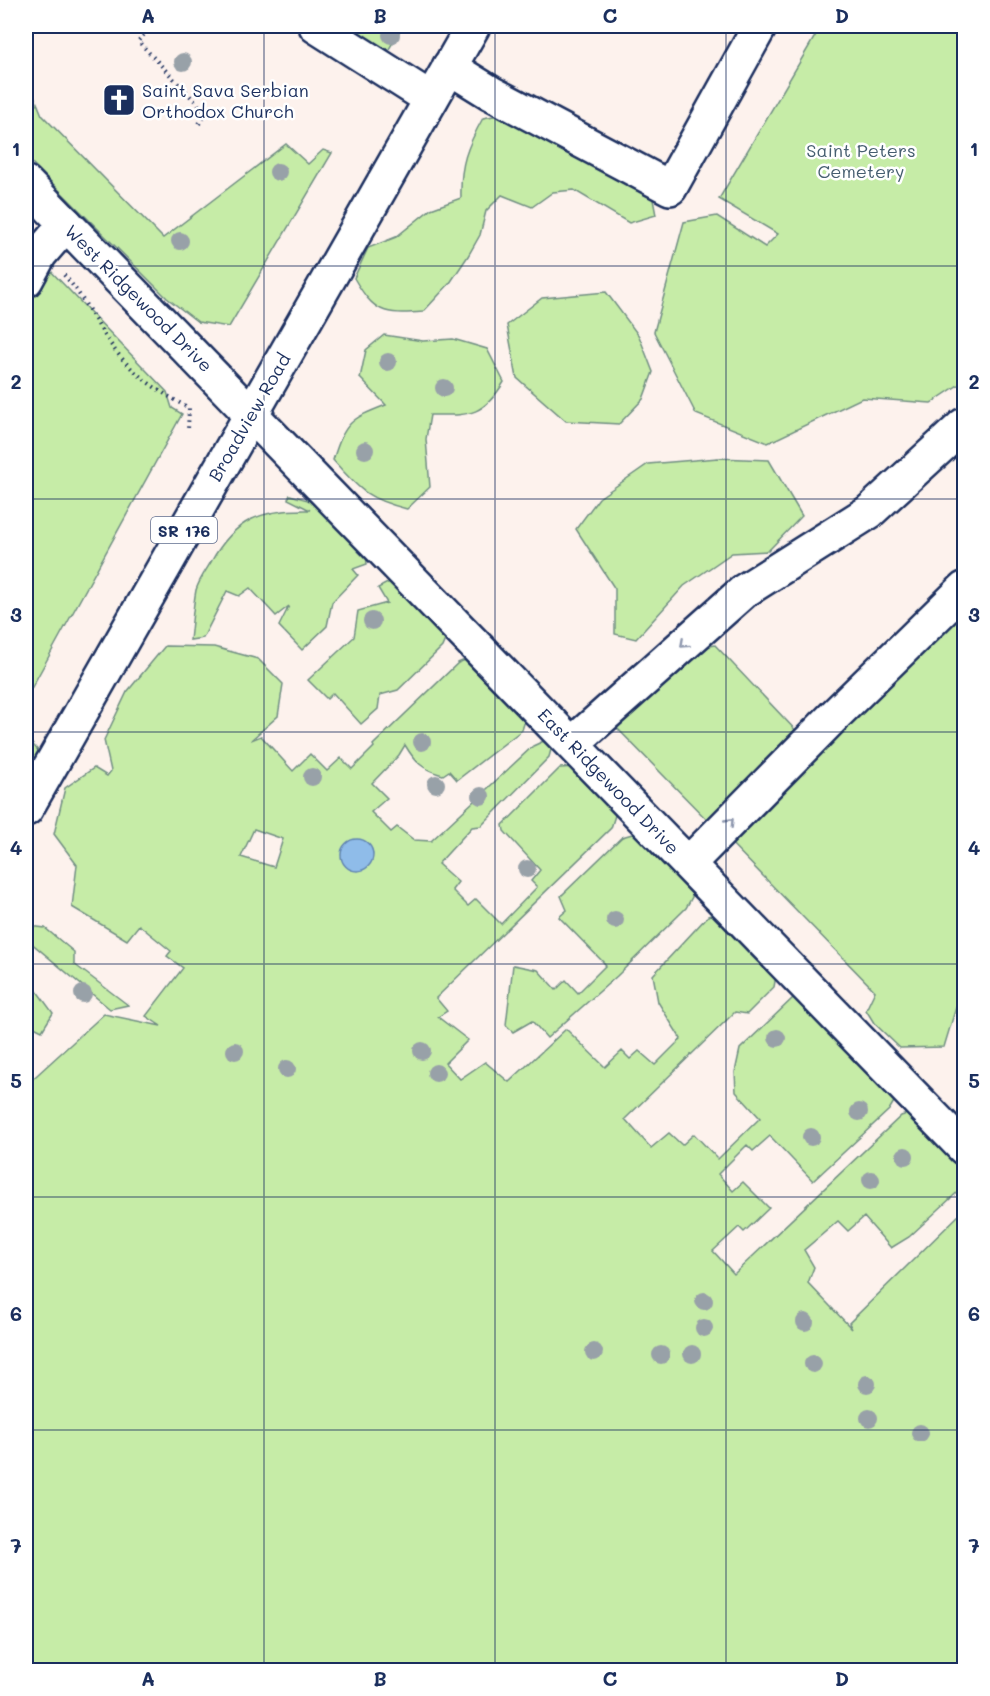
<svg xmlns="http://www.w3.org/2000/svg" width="990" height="1696" viewBox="0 0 990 1696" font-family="Mali,sans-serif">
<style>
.green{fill:#c6eca7;stroke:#708e82;stroke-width:1.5;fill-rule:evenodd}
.water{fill:#8fbce9;stroke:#6184b1;stroke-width:1.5}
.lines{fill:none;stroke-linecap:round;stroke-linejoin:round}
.minor-casing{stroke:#1b2f5e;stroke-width:38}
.major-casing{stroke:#1b2f5e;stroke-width:38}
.path{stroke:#1b2f5e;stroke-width:4;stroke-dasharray:1.5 4.5;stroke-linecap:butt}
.minor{stroke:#fff;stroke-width:33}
.major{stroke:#fff;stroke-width:33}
.tree{fill:#98a1a8}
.oneway{stroke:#8d97ae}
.grid{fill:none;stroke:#1b2f5e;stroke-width:1.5;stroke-opacity:0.55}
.labels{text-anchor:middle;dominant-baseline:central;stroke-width:5;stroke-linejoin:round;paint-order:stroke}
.shield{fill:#fff;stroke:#5f6d8e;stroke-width:1.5}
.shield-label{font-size:16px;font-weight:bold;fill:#1b2f5e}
.poi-label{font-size:18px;fill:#1b2f5e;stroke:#fff;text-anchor:start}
.park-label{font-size:18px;fill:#465e70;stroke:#fff}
.street-label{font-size:18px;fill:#1b2f5e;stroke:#fff}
.neatline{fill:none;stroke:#1b2f5e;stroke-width:2}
.grid-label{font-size:20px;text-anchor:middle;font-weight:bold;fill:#1b2f5e}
</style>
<rect width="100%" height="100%" fill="#fdf2ed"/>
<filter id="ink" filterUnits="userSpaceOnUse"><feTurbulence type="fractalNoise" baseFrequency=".0167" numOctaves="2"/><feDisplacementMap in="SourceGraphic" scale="12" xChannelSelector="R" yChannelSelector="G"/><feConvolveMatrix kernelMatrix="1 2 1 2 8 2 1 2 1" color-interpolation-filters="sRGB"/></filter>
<g filter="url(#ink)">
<g class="green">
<path d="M341,26H403L386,54Z"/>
<path d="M821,26H964V381L931,403L862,398L768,443L696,414L654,332L684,222L717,216L765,247L778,234L719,199Z"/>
<path d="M26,76L42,115L163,238L286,144L308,164L323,150L332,153L229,327L198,322L167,298L26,157Z"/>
<path d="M510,113L650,184L656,215L629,223L574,190L553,192L532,207L502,195L486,211L480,235L468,256L450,283L423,312C384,315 374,313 354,278L368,248L396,237L431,209L461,198C460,164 467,147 483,118Z"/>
<path d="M45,265L167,392L172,408L182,414L26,698V300Z"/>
<path d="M606,292L639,336L653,372L643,399L619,424L566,421L517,378L507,325L542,298Z"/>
<path d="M384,335L423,341L453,339L487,349L504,382C482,418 468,415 430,415L426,439L430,487L407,509C367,499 361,491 333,460C345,422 350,419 386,405L360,378L366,350Z"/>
<path d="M718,458L769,460L802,516L768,551L732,553L684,586L636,639L615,634V589L576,529L599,498L648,464Z"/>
<path d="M290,495L308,500L366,554L367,564L353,569L358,575L332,602L327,626L302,650L279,626L289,606L276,616L250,588L239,596L227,591L203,638L190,640C192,624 193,606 196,590C199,580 206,570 211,562C235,519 261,509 310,510L288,499Z"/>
<path d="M395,579L447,635L442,647L398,690L380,695L378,709L361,724L333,693L327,699L308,680L354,637L358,611L387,603L378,588Z"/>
<path d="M964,602V981L944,1047L900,1048L874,1023L866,1010L875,991L729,841Z"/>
<path d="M715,645L801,736L712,825L614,725L697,649Z"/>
<path d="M165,646L214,647L258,659L283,684L278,716L251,740L261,736L293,771L310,754L327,771L341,758L352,769L374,747L373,745L458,663L472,657L527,714L522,730L457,780L449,771L443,775C423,770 415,762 405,745L399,755L372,783L387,798L371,812L391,832L397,827L414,840L431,841L533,746L546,740L552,746L549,757L481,826L472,827L438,864L458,882L452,890L468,906L476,899L501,924L537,887L531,881L540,870L504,831L503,825L560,768L575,767L617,809L611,828L436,998L447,1011L438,1017L468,1040L445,1063L460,1079L485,1062L509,1082L566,1029L605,1067L622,1051L630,1059L639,1051L655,1065L681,1039L658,1002L653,975L708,916L717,913L776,976L774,987L747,1014L735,1012L625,1119L651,1148L669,1133L682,1145L694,1134L718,1159L760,1118L736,1092L735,1072L740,1049L793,998H801L895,1100L889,1110L813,1181L770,1136L753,1151L747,1145L718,1174L733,1191L743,1182L769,1208L744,1232L739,1227L713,1251L734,1274L901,1116L910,1113L964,1170V1186L909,1237L891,1248L864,1217L848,1231L838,1221L804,1250L814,1267L808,1283L852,1329L849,1323L964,1210V1670H26V1085L104,1014L161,1026L146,1016L183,968L167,956L171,951L139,925L127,940L72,907L77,865L54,834L65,788L94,768L107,776L111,771L104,740L127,692ZM254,829L283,839L274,867L241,857Z"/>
<path d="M26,737L51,765L26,809Z"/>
<path d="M639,832L693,883L692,897L686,908L617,976L547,1038L532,1021L513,1032L506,1025L513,965L538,970L556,990L566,980L578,993L606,965L559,917L567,910L561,896L622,837Z"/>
<path d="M30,926L45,928L74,952V964L128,1005L110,1009L30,942L26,944V930Z"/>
<path d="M26,976L53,1013L42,1031L26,1023Z"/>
</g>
<circle class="water" cx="357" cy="855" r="16"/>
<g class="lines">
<g class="minor-casing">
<g id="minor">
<path d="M316,26L431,99"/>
<path d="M449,67L491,93L670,188L760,26"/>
<path d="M26,183L964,1148"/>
<path d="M26,280L40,254L66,224"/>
<path d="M573,743L744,591L869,512L964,425"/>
<path d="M689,863L834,716L964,589"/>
</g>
</g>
<g class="major-casing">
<path id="major" d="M26,809L473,26"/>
</g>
<g class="path">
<path d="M152,26L138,41L207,114L197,126"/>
<path d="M64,275C86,299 98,330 119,355C138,378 163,394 189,408L188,430"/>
</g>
<use href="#minor" class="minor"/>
<use href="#major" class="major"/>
</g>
<g class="tree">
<circle cx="391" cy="35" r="9"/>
<circle cx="183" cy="62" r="9"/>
<circle cx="278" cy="172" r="9"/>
<circle cx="180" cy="241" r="9"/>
<circle cx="388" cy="362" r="9"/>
<circle cx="444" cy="388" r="9"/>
<circle cx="365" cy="450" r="9"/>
<circle cx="372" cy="621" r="9"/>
<circle cx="422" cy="742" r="9"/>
<circle cx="312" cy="777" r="9"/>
<circle cx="436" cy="784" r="9"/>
<circle cx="481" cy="796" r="9"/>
<circle cx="527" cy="869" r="9"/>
<circle cx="615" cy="920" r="9"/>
<circle cx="83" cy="994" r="9"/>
<circle cx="777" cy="1038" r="9"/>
<circle cx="235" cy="1051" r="9"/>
<circle cx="422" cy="1051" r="9"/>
<circle cx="287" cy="1069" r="9"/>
<circle cx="436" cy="1073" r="9"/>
<circle cx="859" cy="1112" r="9"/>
<circle cx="811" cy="1137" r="9"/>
<circle cx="905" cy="1156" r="9"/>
<circle cx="871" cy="1180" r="9"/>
<circle cx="704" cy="1301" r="9"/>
<circle cx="805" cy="1322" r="9"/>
<circle cx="704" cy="1328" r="9"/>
<circle cx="594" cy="1352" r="9"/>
<circle cx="692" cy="1354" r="9"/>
<circle cx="661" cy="1355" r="9"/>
<circle cx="813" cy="1364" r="9"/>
<circle cx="867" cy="1384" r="9"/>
<circle cx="869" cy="1418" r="9"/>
<circle cx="920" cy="1433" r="9"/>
</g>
<defs><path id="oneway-chevron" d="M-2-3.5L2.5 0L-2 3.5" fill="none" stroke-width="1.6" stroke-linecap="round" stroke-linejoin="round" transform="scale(1.5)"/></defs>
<g class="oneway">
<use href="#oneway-chevron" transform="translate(684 644) rotate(138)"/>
<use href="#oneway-chevron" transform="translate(730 822) rotate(-46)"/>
</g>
</g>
<path class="grid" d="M264,26V1670M495,26V1670M726,26V1670M26,266H964M26,499H964M26,732H964M26,964H964M26,1197H964M26,1430H964"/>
<defs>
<g id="church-square" transform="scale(1.725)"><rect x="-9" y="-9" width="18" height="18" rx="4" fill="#1b2f5e" stroke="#fff"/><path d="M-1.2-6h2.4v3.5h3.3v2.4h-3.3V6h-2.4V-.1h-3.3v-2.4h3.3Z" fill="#fff"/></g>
</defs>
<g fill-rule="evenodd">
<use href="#church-square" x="119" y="100"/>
</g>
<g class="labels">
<rect class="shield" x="151" y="517" width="66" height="26" rx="4.5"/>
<g class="shield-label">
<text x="184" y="530">SR 176</text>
</g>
<g class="poi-label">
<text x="142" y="90">Saint Sava Serbian<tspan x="142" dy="21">Orthodox Church</tspan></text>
</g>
<g class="park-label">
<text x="861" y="150">Saint Peters<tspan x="861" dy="21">Cemetery</tspan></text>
</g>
<g class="street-label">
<text transform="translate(139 298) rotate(45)">West Ridgewood Drive</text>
<text transform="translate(249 417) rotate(-60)">Broadview Road</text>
<text transform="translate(609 781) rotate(46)">East Ridgewood Drive</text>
</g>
</g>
<rect width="990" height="1696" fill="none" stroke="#fff" stroke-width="66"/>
<rect x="33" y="33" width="924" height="1630" class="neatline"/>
<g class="grid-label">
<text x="148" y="23">A</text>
<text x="380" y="23">B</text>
<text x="610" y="23">C</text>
<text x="842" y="23">D</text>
<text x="16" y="156">1</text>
<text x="974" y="156">1</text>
<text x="16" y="389">2</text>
<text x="974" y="389">2</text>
<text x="16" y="622">3</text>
<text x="974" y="622">3</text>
<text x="16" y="855">4</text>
<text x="974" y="855">4</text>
<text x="16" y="1088">5</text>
<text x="974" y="1088">5</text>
<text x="16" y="1321">6</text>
<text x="974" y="1321">6</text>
<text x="16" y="1553">7</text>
<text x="974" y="1553">7</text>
<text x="148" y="1686">A</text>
<text x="380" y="1686">B</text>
<text x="610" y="1686">C</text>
<text x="842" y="1686">D</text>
</g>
</svg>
